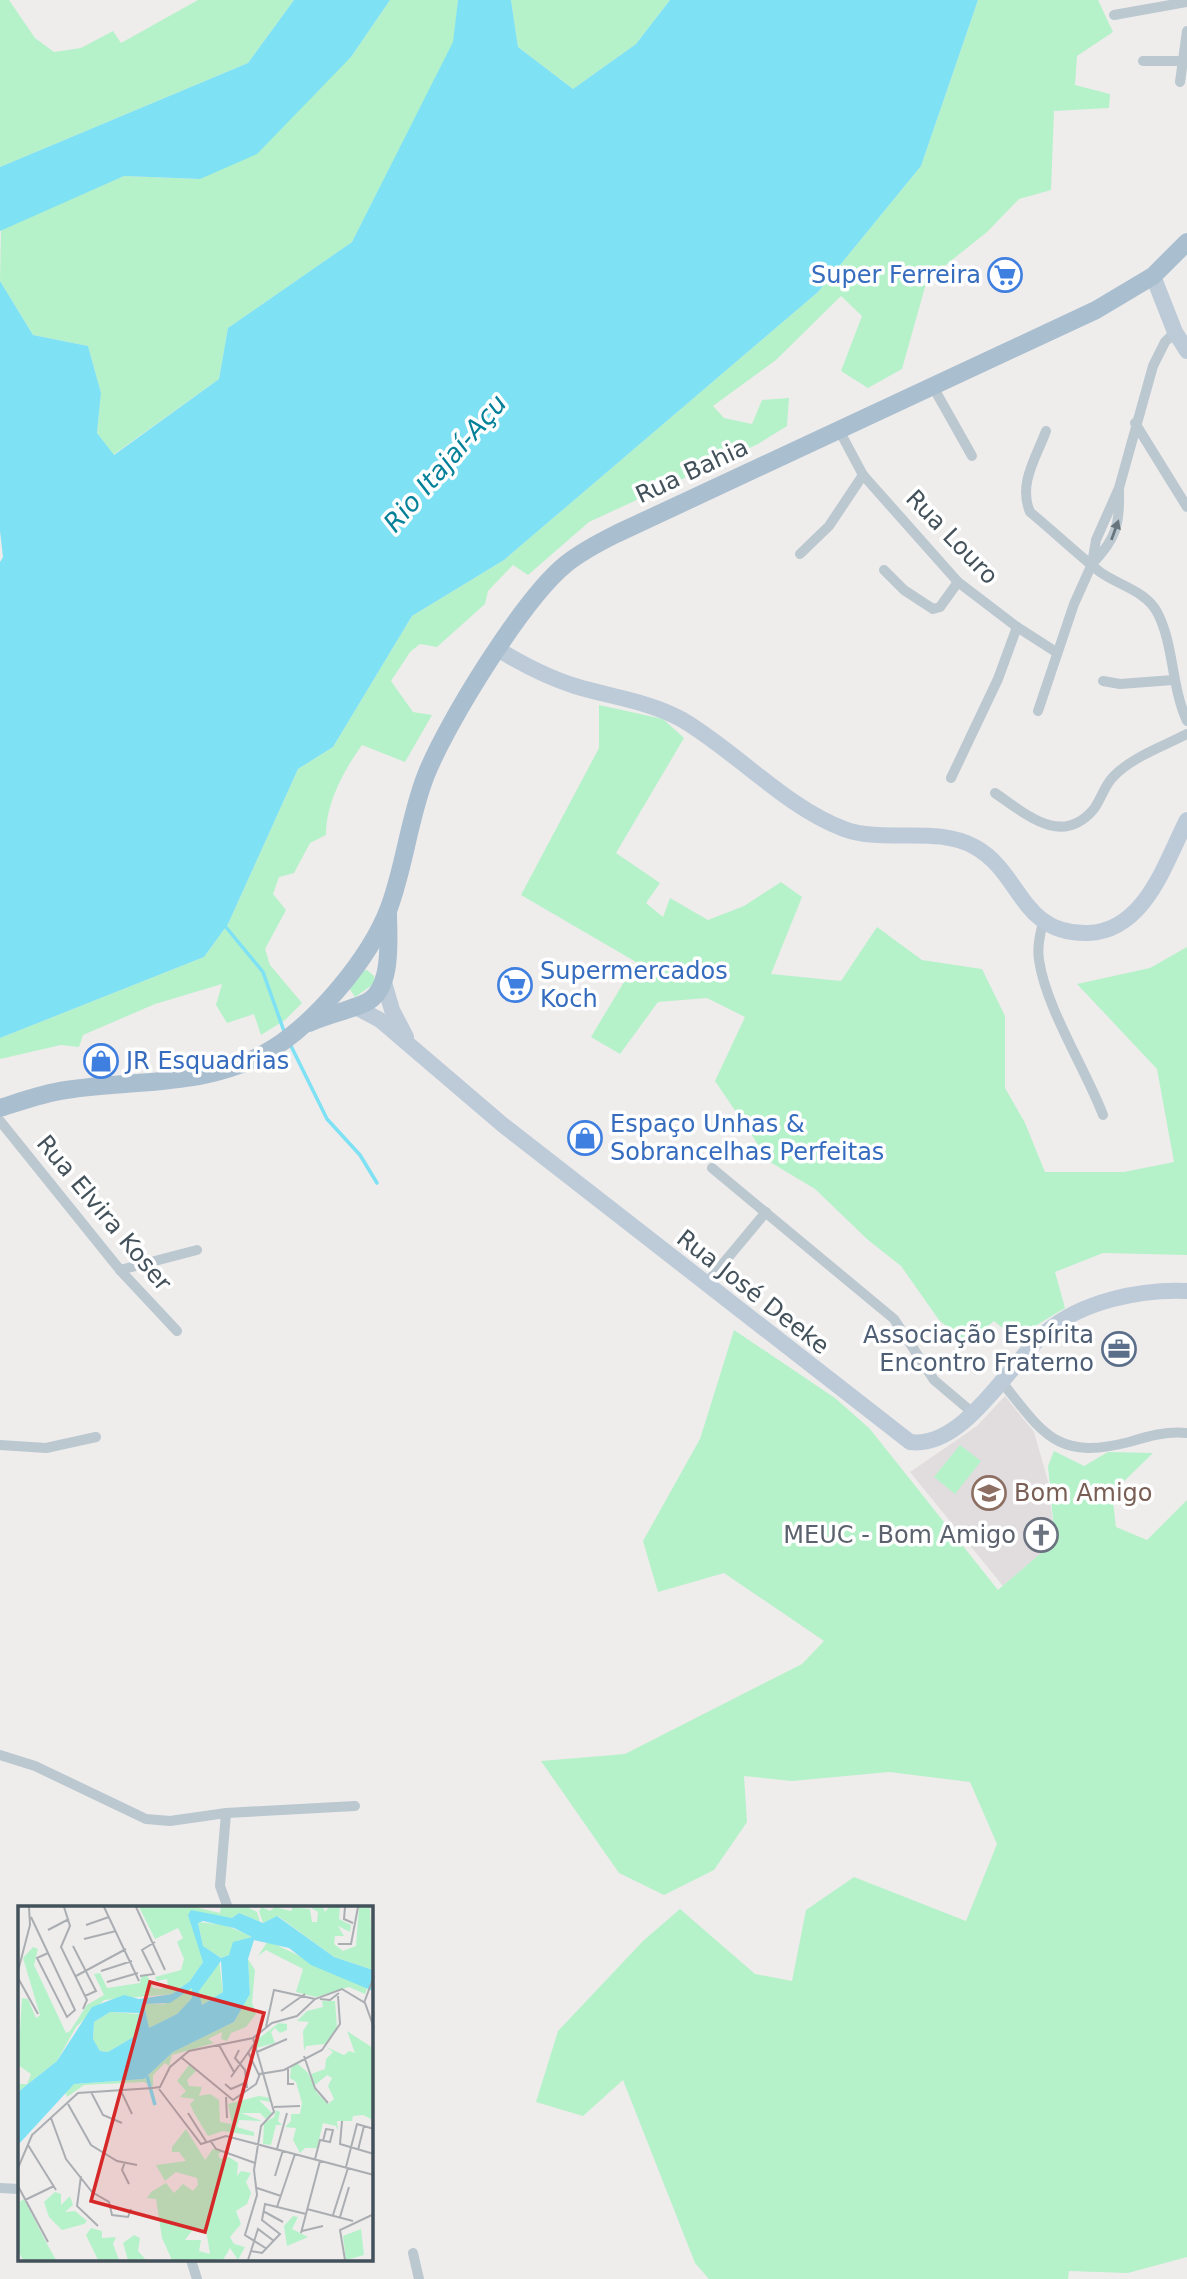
<svg xmlns="http://www.w3.org/2000/svg" width="1187" height="2279" viewBox="0 0 1187 2279" font-family="'DejaVu Sans',sans-serif">
<style>
.education{fill:#e1ddde}
.green{fill:#b5f2ca}
.water{fill:#7ee1f4}
.lines{fill:none;stroke-linecap:round;stroke-linejoin:round}
.stream{stroke:#7ee1f4;stroke-width:3.5}
.street{stroke:#bbc8d0;stroke-width:10}
.secondary{stroke:#bdcbd8;stroke-width:16}
.primary{stroke:#a9becf;stroke-width:18}
.oneway{fill:#67757e}
.labels{text-anchor:middle;dominant-baseline:central;stroke-width:7;stroke-linejoin:round;paint-order:stroke}
.shop-label{font-size:24px;fill:#366cbe;stroke:#fff;text-anchor:start}
.street-label{font-size:24px;fill:#43515b;stroke:#fff}
.service-label{font-size:24px;fill:#4e5e75;stroke:#fff;text-anchor:end}
.education-label{font-size:24px;fill:#785e54;stroke:#fff;text-anchor:start}
.worship-label{font-size:24px;fill:#5b616d;stroke:#fff;text-anchor:end}
.water-label{font-size:26px;font-style:italic;fill:#038199;stroke:#fff}
.inset-river{fill:none;stroke:#7ee1f4;stroke-width:3.5}
.inset-road{fill:none;stroke:#aaaeb2;stroke-width:2}
.view{fill:#d62828;fill-opacity:0.15;stroke:#d62828;stroke-width:3.5}
.inset-edge{fill:none;stroke:#43515b;stroke-width:3.5}
</style>
<rect width="100%" height="100%" fill="#efecec"/>
<path class="education" d="M1005,1396L1034,1432L1048,1481L1055,1541L1003,1586L910,1472L977,1426Z"/>
<g class="green">
<path d="M0,0H9L35,38L54,52L81,48L113,31L121,43L198,0H294L248,63L0,167Z"/>
<path d="M390,0H458L454,42L352,242L228,328L219,379L113,455L97,433L101,393L88,346L33,335L0,281L1,229L124,176L200,179L351,57Z"/>
<path d="M511,0H670L636,44L573,89L518,47Z"/>
<path d="M978,0H1098L1113,32L1077,56L1075,85L1110,94L1109,108L1054,111L1051,190L1019,199L987,232L927,280L902,369L868,388L841,371L862,316L841,296L776,360L713,406L724,418L752,424L762,400L789,398L787,426L758,444L589,522L528,575L513,565L488,591L485,604L437,647L420,644L410,652L391,681L413,712L432,715L405,762L362,745C344,770 326,803 326,835L310,843L294,873L279,877L273,894L286,910L265,949L270,965L302,1003L285,1020L261,1035L254,1014L227,1023L216,1005L222,984L155,1004L83,1035L79,1047L61,1045L0,1059V1038L204,957L228,924L298,769L333,747L412,616L504,560L818,292L921,166Z"/>
<path d="M599,705L663,719L684,738L616,853L660,883L646,903L663,917L670,898L708,920L744,906L781,882L802,897L771,974L841,981L877,927L922,960L982,969L1005,1016V1088L1025,1123L1045,1172H1124L1174,1162L1157,1069L1077,984L1150,968L1187,947V1255L1103,1253L1055,1272L1065,1308L1015,1338L994,1321L967,1344L939,1320L901,1266L868,1240L815,1189L770,1162L715,1081L745,1017L707,998L658,1002L620,1054L591,1037L636,962L521,895L599,748Z"/>
<path d="M367,970L374,976L375,983L355,997L349,988L361,971Z"/>
<path d="M734,1330L835,1398L870,1429L998,1590L1055,1541L1048,1466L1054,1451L1084,1466L1108,1452L1153,1453L1112,1493L1116,1527L1147,1540L1187,1500V2257L1128,2273L1069,2271L1068,2279H709L695,2263L623,2080L583,2116L536,2102L558,2031L643,1941L680,1909L755,1974L792,1981L806,1910L854,1877L966,1921L997,1844L970,1782L889,1772L792,1781L744,1776L747,1822L714,1870L664,1895L619,1873L541,1761L625,1754L802,1664L824,1641L724,1573L658,1592L643,1541L700,1439Z"/>
<path d="M960,1445L981,1461L955,1494L934,1477Z"/>
</g>
<g class="water">
<path d="M294,0H390L351,57L257,154L200,179L124,176L0,231V167L248,63Z"/>
<path d="M458,0H511L518,47L573,89L636,44L670,0H978L921,166L818,292L504,560L412,616L333,747L298,769L228,924L204,957L0,1038V562L3,557L0,531V281L33,335L88,346L101,393L97,433L114,455L219,379L228,328L352,242L453,42Z"/>
</g>
<g class="lines">
<g class="stream">
<path d="M225,926L263,972L285,1034"/>
<path d="M290,1044L327,1119L360,1155L377,1183"/>
</g>
<g class="street">
<path d="M1114,15L1187,2"/>
<path d="M1143,61H1183"/>
<path d="M1180,82L1187,31"/>
<path d="M932,385L972,456"/>
<path d="M1135,423L1187,507"/>
<path d="M839,430L863,475L958,582L1017,627L1056,652"/>
<path d="M1046,431C1036,458 1018,484 1030,512C1053,531 1076,553 1100,572C1118,585 1146,591 1157,612C1174,644 1171,686 1187,721"/>
<path d="M800,554L829,526L863,475"/>
<path d="M1092,564C1116,539 1120,525 1119,491"/>
<path d="M884,570L904,590L933,609L940,607L958,582"/>
<path d="M1103,681L1120,684L1173,680"/>
<path d="M1038,711L1074,604L1092,564L1096,540L1119,488L1153,366L1165,342L1175,332"/>
<path d="M951,778L998,679L1017,627"/>
<path d="M995,793C1026,814 1061,847 1093,810C1101,800 1104,786 1113,777C1132,757 1162,747 1187,734"/>
<path d="M1043,922C1040,935 1037,947 1039,960C1046,1008 1085,1068 1103,1115"/>
<path d="M0,1121L120,1270L177,1331"/>
<path d="M712,1168L894,1319L934,1380L973,1413"/>
<path d="M120,1270L197,1250"/>
<path d="M706,1284L766,1212"/>
<path d="M1001,1381C1043,1433 1056,1461 1129,1442C1149,1436 1166,1431 1187,1433"/>
<path d="M0,1445L46,1448L96,1437"/>
<path d="M0,1755L35,1766L146,1819L170,1821L226,1813L355,1806"/>
<path d="M226,1813L220,1886L228,1908"/>
<path d="M0,2188L19,2189"/>
<path d="M413,2253L419,2279"/>
<path d="M191,2260L197,2279"/>
</g>
<g class="secondary">
<path d="M1153,276L1175,332L1187,351"/>
<path d="M499,650C522,664 549,678 575,686C611,697 648,701 681,719C736,751 785,807 844,829C885,844 936,825 975,847C1022,873 1020,935 1088,933C1145,931 1165,863 1187,820"/>
<path d="M383,979L392,1010L406,1037"/>
<path d="M354,1006L380,1020L503,1125L910,1442C964,1449 1009,1364 1046,1332C1082,1301 1141,1289 1187,1291"/>
</g>
<g class="primary">
<path d="M309,1023C327,1015 347,1011 365,1003C394,990 388,938 388,913"/>
<path d="M0,1108C22,1101 44,1093 66,1090C136,1079 209,1088 272,1049C317,1021 370,958 389,908C405,865 409,818 426,775C447,722 523,599 566,564C581,552 598,543 616,534L1096,310L1153,276L1187,242"/>
</g>
</g>
<defs><path id="oneway-solid" d="M-6-.8H1V-3.2L6.5 0L1 3.2V.8H-6Z" transform="scale(1.75)"/></defs>
<use class="oneway" href="#oneway-solid" transform="translate(1115 530) rotate(-70)"/>
<defs>
<g id="supermarket-ring" transform="scale(1.75)"><circle r="9.5" fill="#fff" stroke="#3f7fe0" stroke-width="1.5"/><path d="M-6-5.5h2.5l.6 2H6L4.5 2H-2.5L-4.4-4H-6ZM-1.5 3.2a1.3 1.3 0 1 0 .1 0ZM3 3.2a1.3 1.3 0 1 0 .1 0Z" fill="#3f7fe0"/></g>
<g id="shop-ring" transform="scale(1.75)"><circle r="9.5" fill="#fff" stroke="#3f7fe0" stroke-width="1.5"/><path d="M-5-2.5h2.3a2.7 3.5 0 0 1 5.4 0H5L5.5 6h-11ZM-1.5-2.5h3a1.5 2.3 0 0 0-3 0Z" fill="#3f7fe0"/></g>
<g id="office-ring" transform="scale(1.75)"><circle r="9.5" fill="#fff" stroke="#5c6f8a" stroke-width="1.5"/><path d="M-6-3h4V-5.5h4V-3h4V5H-6ZM-1-4.5V-3h2v-1.5ZM-6 0V1H6V0Z" fill="#5c6f8a"/></g>
<g id="school-ring" transform="scale(1.75)"><circle r="9.5" fill="#fff" stroke="#8d6e63" stroke-width="1.5"/><path d="M0-5L7-2L0 1L-7-2ZM-4 1L0 2.5L4 1V4Q0 6-4 4Z" fill="#8d6e63"/></g>
<g id="church-ring" transform="scale(1.75)"><circle r="9.5" fill="#fff" stroke="#6b7280" stroke-width="1.5"/><path d="M-1.2-6h2.4v3.5h3.3v2.4h-3.3V6h-2.4V-.1h-3.3v-2.4h3.3Z" fill="#6b7280"/></g>
</defs>
<g fill-rule="evenodd">
<use href="#supermarket-ring" x="1005" y="275"/>
<use href="#supermarket-ring" x="515" y="985"/>
<use href="#shop-ring" x="101" y="1061"/>
<use href="#shop-ring" x="585" y="1138"/>
<use href="#office-ring" x="1119" y="1349"/>
<use href="#school-ring" x="989" y="1493"/>
<use href="#church-ring" x="1041" y="1535"/>
</g>
<g class="labels">
<g class="shop-label">
<text x="981" y="275" text-anchor="end">Super Ferreira</text>
<text x="540" y="971">Supermercados<tspan x="540" dy="28">Koch</tspan></text>
<text x="126" y="1061">JR Esquadrias</text>
<text x="610" y="1124">Espaço Unhas &amp;<tspan x="610" dy="28">Sobrancelhas Perfeitas</tspan></text>
</g>
<g class="street-label">
<text transform="translate(692 471) rotate(-25)">Rua Bahia</text>
<text transform="translate(952 537) rotate(46)">Rua Louro</text>
<text transform="translate(104 1213) rotate(50)">Rua Elvira Koser</text>
<text transform="translate(753 1292) rotate(38)">Rua José Deeke</text>
</g>
<g class="service-label">
<text x="1094" y="1335">Associação Espírita<tspan x="1094" dy="28">Encontro Fraterno</tspan></text>
</g>
<g class="education-label">
<text x="1014" y="1493">Bom Amigo</text>
</g>
<g class="worship-label">
<text x="1016" y="1535">MEUC - Bom Amigo</text>
</g>
<g class="water-label">
<text transform="translate(445 463) rotate(-49)">Rio Itajaí-Açu</text>
</g>
</g>
<g transform="translate(18 1906)">
<rect width="355" height="355" fill="#efecec"/>
<path d="M121,1H177L202,7L203,1H229L239,6L242,16L221,7L214,12L170,9L185,45V56L172,75L154,88L86,94L58,121L39,155L0,186V162L1,178H9L13,168L0,159L4,92L10,93L18,112L22,109L5,52L15,41L20,43L16,59L48,127L52,125L69,99L86,89L76,68L82,67L89,82L122,77L123,71L129,69L135,82L142,83L150,81L149,73L139,75L137,71L163,64L166,53L159,36L165,32L160,22L137,33ZM244,1L252,5L257,1L273,5L275,1L292,3L294,16H299L300,6L292,1H305L307,6L311,1H322L321,13L333,19L332,26L320,20L326,30H317L316,38L325,45L338,40L341,1H352L355,64L316,51L260,10L245,17L241,5ZM180,16L207,19L235,31L219,35L211,49L203,52L185,40ZM250,35L349,82L347,88L331,81L298,91L278,86L285,63L248,44L240,50ZM230,53L237,64L234,97L238,108L228,121L213,127L209,135L203,133L204,126L190,133L196,137L154,149L151,160L147,157L135,169V180L126,176L66,179L49,191L47,185L56,178L126,173L155,146L216,116L232,88ZM201,54L205,86L184,99L181,85ZM174,82V92L159,108L131,123L126,98H146ZM304,95H317L319,122L307,138L288,140L286,145L285,125L291,116L279,115L289,105L305,101ZM92,106L121,108L117,130L90,146L82,145L75,133L76,116ZM261,117L269,118V124L262,127L257,122L253,126L257,137L238,142L236,136ZM329,125L355,142V214L345,209L335,210L334,215H319L320,225L318,220L305,217L299,242H287L282,247L275,234L278,222L267,221L273,215V208H282L284,197L278,176L272,172L273,162L279,157L290,167L299,187L310,198L316,193L310,180L314,172L309,169L297,179L293,168L307,163L308,153L315,146L308,141L326,149L331,145L337,147ZM171,159L178,165L169,174L171,180L184,181L181,190L192,188L201,194L202,216L214,218L210,198L241,190L252,192L253,196L241,194L255,208L248,213L242,207H223L244,215L221,214L219,221L236,226V230L205,225L190,230L176,207L172,198L177,193L162,191L168,185L159,175ZM258,204L262,206L260,215L264,219H258L253,239L245,238L246,217L256,211ZM168,223L187,254L195,243L205,245L200,248L202,253L211,251L220,257L219,270L223,265L233,267L228,276L233,287L229,298L218,305L223,318L212,331L216,338L227,341L220,354L212,342L205,354H154L144,332L138,293L129,292L133,286L148,277L156,287L165,278L175,285L180,279L179,272L158,266L147,275L138,259L168,255L161,246H154V241ZM176,322L188,324L192,348L181,345L183,334H167ZM37,286L43,288V299L52,290L55,299L47,306L57,305L69,315L66,318L44,324L31,311L26,296ZM6,293L28,336L38,354H5L0,345V297ZM275,310L280,311L274,323L290,331L269,340L266,320ZM73,322L84,325V332L98,331L95,338L101,354H80L68,329ZM343,323L346,349L328,354L325,330ZM116,329L122,332L120,345L128,354H110L105,337Z" fill="#b5f2ca" fill-rule="evenodd"/>
<path d="M173,4L214,12L221,7L245,17L259,10L316,51L355,64V85L293,59L271,42L236,34L230,53L232,88L216,116L155,146L126,173L56,178L0,239V186L39,155L74,101L106,89L121,93L154,88L172,75L185,56L170,9ZM185,15L216,22L234,31L215,36L211,49L203,52L185,40L180,17ZM203,55L205,86L184,99L181,85ZM174,82V92L159,108L131,122L126,98L152,97ZM92,106L121,107L117,130L90,146L82,145L75,133L76,116Z" fill="#7ee1f4" fill-rule="evenodd"/>
<path class="inset-river" d="M129,170L137,199"/>
<path class="inset-road" d="M46,1L52,20L43,41L69,94L65,103M86,1L121,75M118,1L147,64M327,1L326,13L335,17M13,11L57,104L49,111L19,52L30,47M68,19L91,11M30,24L51,13M66,33L98,25M320,38H333L340,1M55,40L78,85L67,90M0,65L12,19L11,1M83,65L114,55M58,70L108,43M122,70L136,68L124,44L137,36M0,72L20,108M89,76L120,67M302,93L312,94L321,87M346,97L356,70M263,105L287,88M248,121L256,84L297,93M235,132L256,206L243,220L236,264L239,289L227,329L249,343M201,139L216,166M221,144L217,152L227,164L229,182M230,146L241,169M239,146L269,133M286,150L297,182L310,197M164,152L215,194L238,178L242,168L266,164L304,144L322,118L320,90M270,161V178H276M213,171L236,138M207,178L213,183L227,177M134,182L142,181L152,161L171,145L235,132L254,117L279,110L297,93L324,83L347,97L356,122M141,183L183,238L208,230L356,269M103,185L114,208M73,186L85,209L104,217M208,191L209,212M50,198L73,239L99,255L119,259M256,201L282,200M170,207L189,237M33,212L48,253L74,286L91,296L94,309L110,311L113,303M324,215L322,238L356,248M192,234L198,243L237,257M10,239L38,284M259,243L269,207M340,244L346,220M297,253L302,234L312,236L315,224L308,223L305,235M107,256L104,264L111,278M328,261L339,218L356,223M0,262L14,229L60,187L135,182M63,270L59,300L80,320M257,270L265,244M0,280L30,336M239,282L263,290M7,294L36,280M259,301L277,248M289,303L335,315M245,305L265,316M315,309L330,262M322,311L331,281M284,325L305,320M283,327L302,255M233,345L244,347L262,328L244,314L247,298L288,308M230,354L240,323L256,335M327,354L322,324L356,308"/>
<path class="view" d="M132,76L246,107L187,326L73,295Z"/>
<rect width="355" height="355" class="inset-edge"/>
</g>
</svg>
